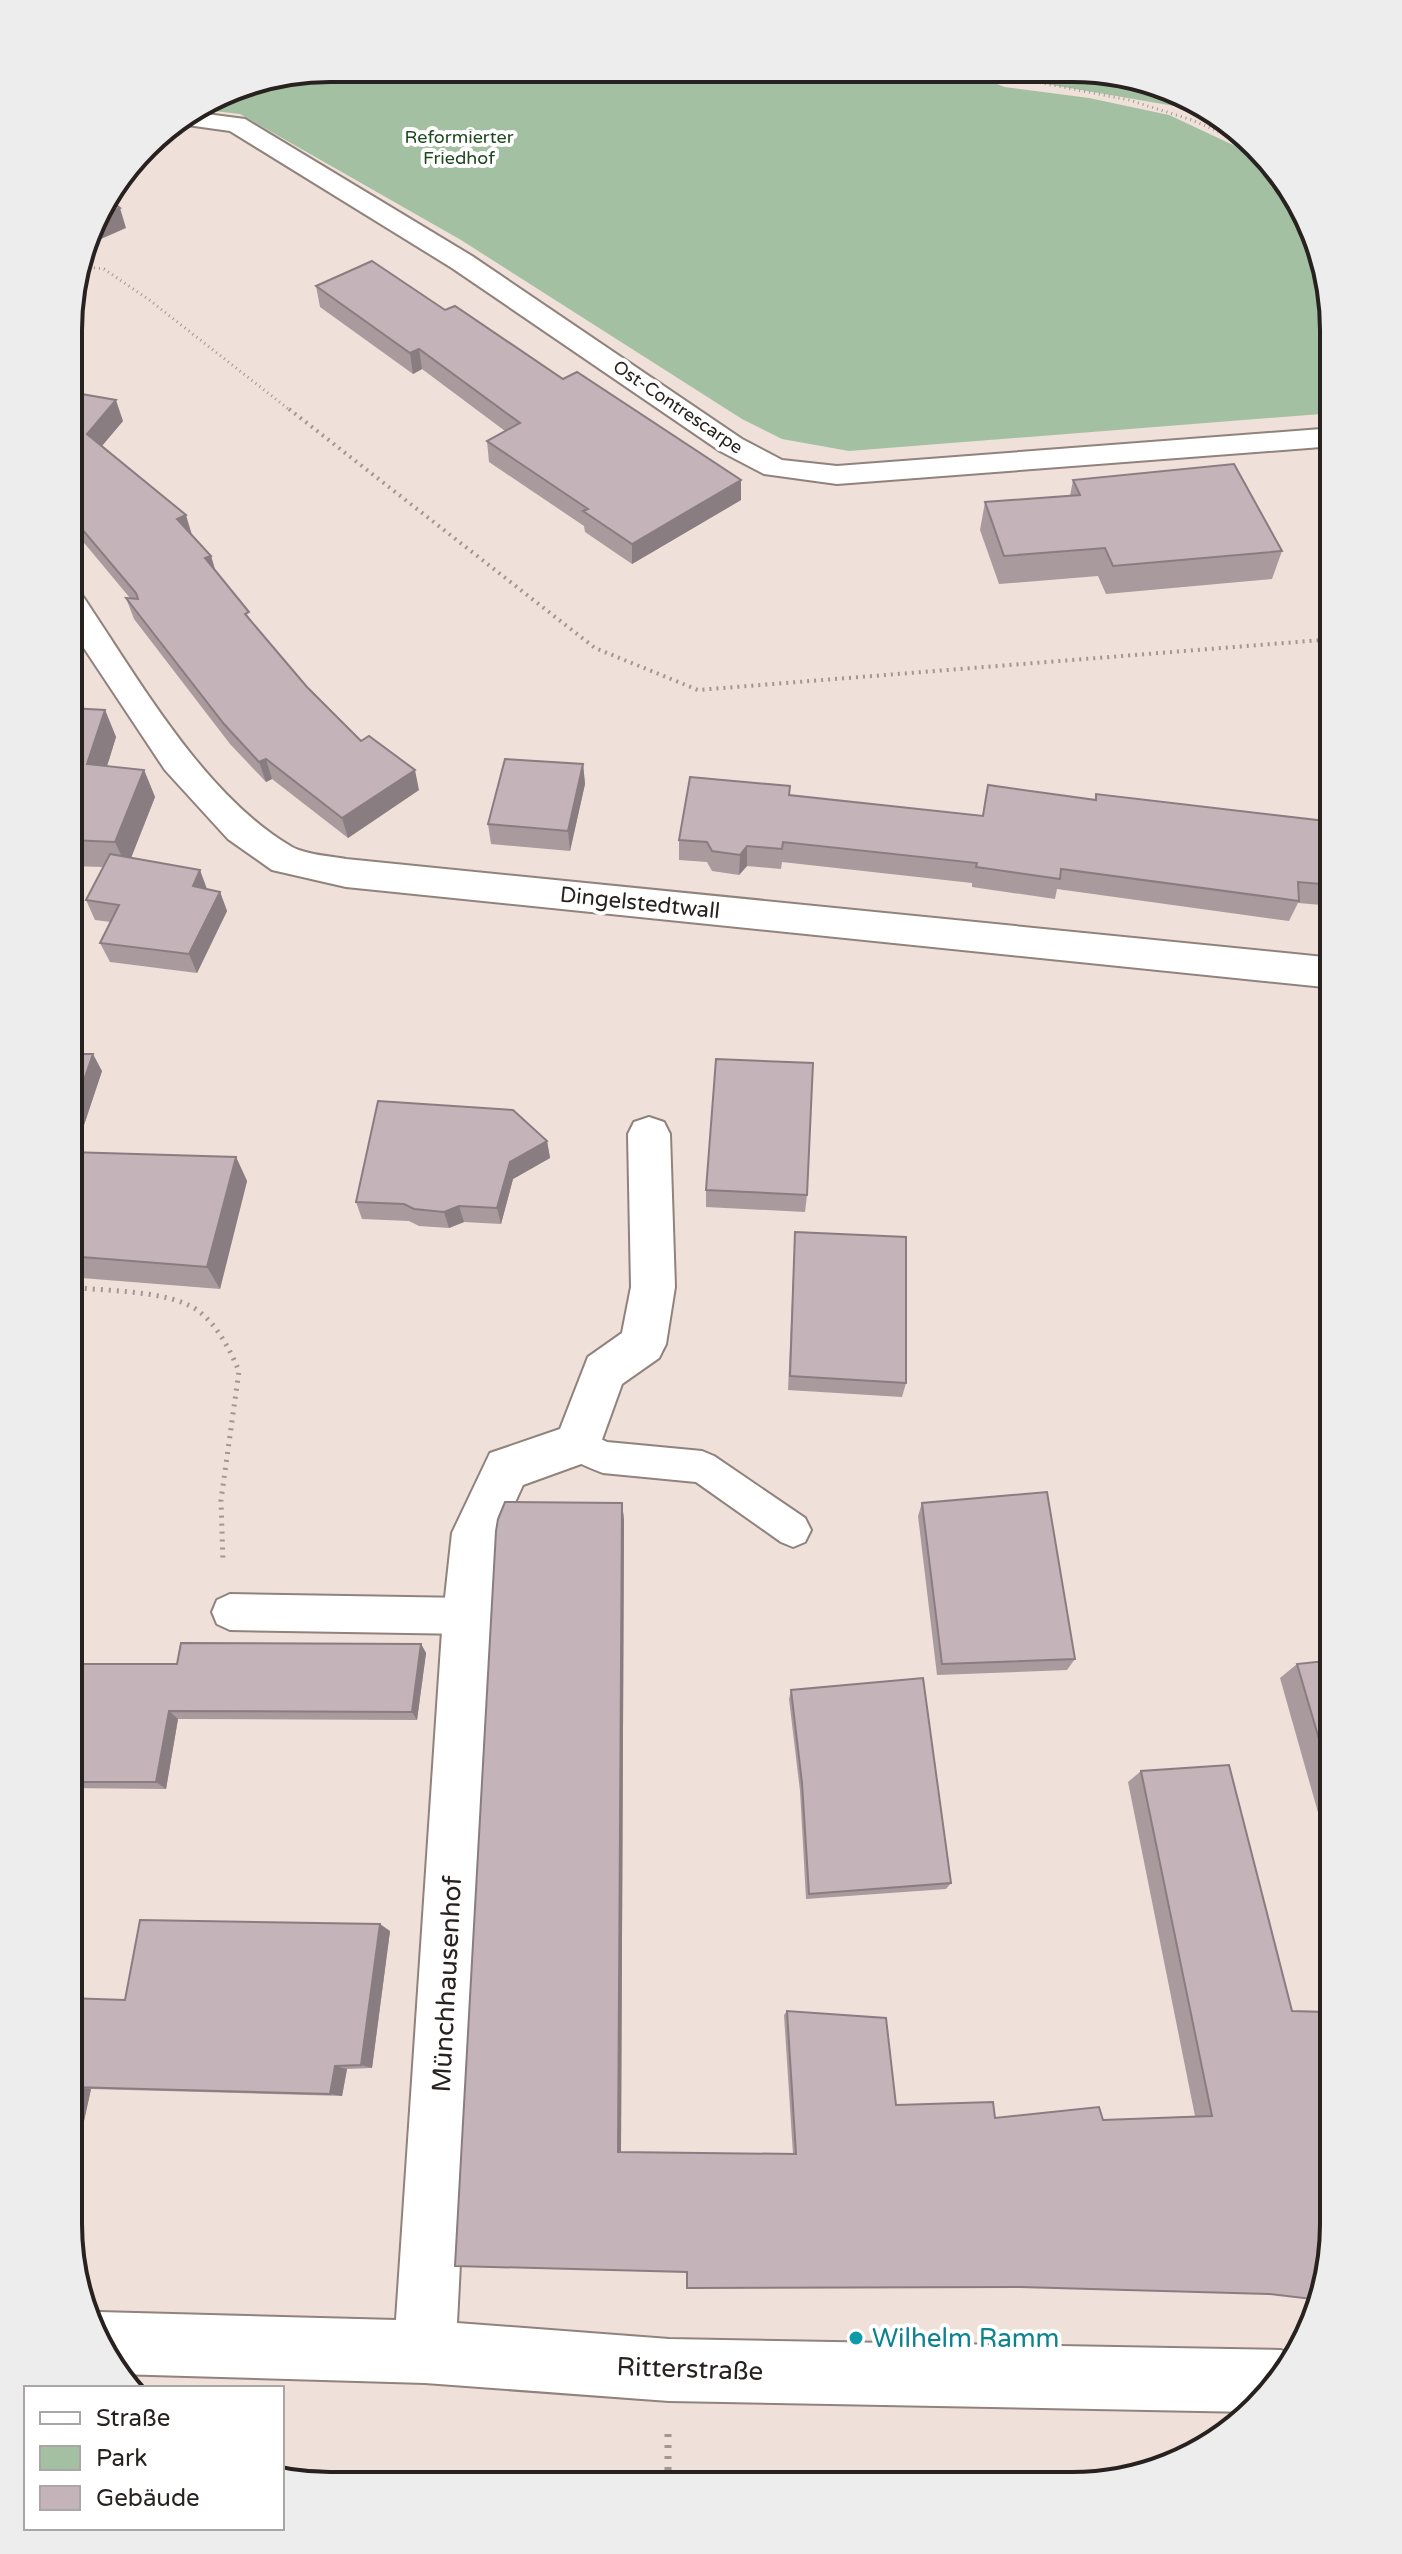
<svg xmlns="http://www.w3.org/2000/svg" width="1402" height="2554" viewBox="0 0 1402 2554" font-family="'Varela Round',sans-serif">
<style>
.green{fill:#a4c0a2}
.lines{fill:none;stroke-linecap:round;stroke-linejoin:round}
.lane-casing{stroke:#90827c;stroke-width:4}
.street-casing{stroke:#90827c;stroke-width:4}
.path-far3{stroke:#a29691;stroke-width:3;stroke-dasharray:1 4;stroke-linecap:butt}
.path-far2{stroke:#a29691;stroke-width:4;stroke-dasharray:2 5;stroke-linecap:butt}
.path-far1{stroke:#a29691;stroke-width:5;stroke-dasharray:2 6;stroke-linecap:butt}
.path{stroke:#a29691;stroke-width:7;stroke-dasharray:3 8;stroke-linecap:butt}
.lane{fill:#fff;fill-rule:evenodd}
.street{fill:#fff;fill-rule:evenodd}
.wall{fill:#a99a9e}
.shaded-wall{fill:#897d81}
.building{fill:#c4b3b8;stroke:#897d81;stroke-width:2}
.culture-dot{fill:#0f9aa8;stroke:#fff;stroke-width:3}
.labels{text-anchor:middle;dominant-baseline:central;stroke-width:8;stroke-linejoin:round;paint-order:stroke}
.far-park-label{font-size:18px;fill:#1d481e;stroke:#fff}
.far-street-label{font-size:18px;fill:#27211f;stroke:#fff}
.street-label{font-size:22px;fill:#27211f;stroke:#fff}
.near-street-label{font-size:26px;fill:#27211f;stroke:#fff}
.near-culture-label{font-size:26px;fill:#0d838f;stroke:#fff;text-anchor:start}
.rim{fill:none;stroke:#27211f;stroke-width:4}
</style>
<rect width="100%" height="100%" fill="#efe0d9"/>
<g class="green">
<path d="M330,68L964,72L1005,87L1089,98L1169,115L1261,158L1320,245L1334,330V413L849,451L782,439L742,419L461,240L240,114L196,109L230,88Z"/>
<path d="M1001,72L1123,73L1234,127L1180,107L1012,78Z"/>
</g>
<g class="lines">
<g class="lane-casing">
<g id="lane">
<path d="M578,1428L607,1442L702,1451L714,1456L805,1518L811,1530L805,1542L793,1547L781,1542L696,1482L603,1473C586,1466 568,1461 561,1444L566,1433Z"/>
<path d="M230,1594L468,1598L481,1604L486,1616L481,1628L468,1634L230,1630L217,1624L212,1612L217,1600Z"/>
</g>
</g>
<g class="street-casing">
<g id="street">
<path d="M191,112L245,119L472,256L742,439L782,460L837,466L1334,428V446L837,484L764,474L720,451L452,268L230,131L173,123Z"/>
<path d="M70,592L82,595C138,678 204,796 292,847C307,855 330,856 346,859L1334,958V988L346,887L272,870L228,839L165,770L70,627Z"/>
<path d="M649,1117L664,1122L670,1134L675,1287L666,1344L659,1358L622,1384L595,1459L523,1485L500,1535L493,1616L457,2323L669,2339L1281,2350L1296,2356L1280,2384L1252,2412L669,2401L425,2383L116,2374L86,2317L99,2312L396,2320L443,1616L452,1533L490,1453L560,1429L588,1357L622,1333L631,1287L628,1134L634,1122Z"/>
</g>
</g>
<g class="path-far3">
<path d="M986,72L1129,100L1192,120L1254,147"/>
<path d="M79,266L104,269L148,299L291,411"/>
</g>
<path class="path-far2" d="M289,409L595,648L698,690L1334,639"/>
<path class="path-far1" d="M69,1287C103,1291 169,1290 197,1310C217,1324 230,1350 239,1371L221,1500L223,1563"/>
<path class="path" d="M668,2434V2485"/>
<use href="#lane" class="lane"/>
<use href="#street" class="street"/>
</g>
<g class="wall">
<path d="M316,286L445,310L563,379L741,480V500L632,564L585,532L584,526L489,462L487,441L505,431L422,369L413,374L320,307Z"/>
<path d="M70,392L123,421L102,446L192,535L211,556L215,570L253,623L307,687L361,741L419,790L348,838L272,779L266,782L230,744L134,619L126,598H130L70,526Z"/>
<path d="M1073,480L1282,551L1272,579L1106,594L1098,576L999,584L980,530L985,502L1070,496Z"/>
<path d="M70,708L105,710L116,737L107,766L144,770L155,797L131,858L207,889L220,892L227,911L197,973L110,962L100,943L111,922L95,920L86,900L103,867L70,866Z"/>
<path d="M583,764L585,784L570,851L491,844L488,824Z"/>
<path d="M988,785L1095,800L1096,794L1331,822L1334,815V906L1298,903L1289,921L1057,889L1055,899L972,887V883L782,862L781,869L747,866L739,875L712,871L707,862L679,860V840L789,795L982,816Z"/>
<path d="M69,1054L102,1071L78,1143L69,1142Z"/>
<path d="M547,1141L550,1158L513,1179L501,1224L464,1222L449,1228L419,1226L409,1221L362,1219L356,1202Z"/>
<path d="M69,1152L236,1157L247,1181L220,1289L69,1277Z"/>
<path d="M706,1190L807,1195L805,1212L706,1207Z"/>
<path d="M795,1232L906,1383L902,1397L788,1390Z"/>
<path d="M622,1503L624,1520L621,2152L793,2154L784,2015L787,2011L896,2105L995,2118L1103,2120L1195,2116L1128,1782L1141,1771L1269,2294L687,2272L455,2266Z"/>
<path d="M922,1503L1075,1659L1067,1670L937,1675L918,1516Z"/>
<path d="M421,1644L426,1653L417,1720L178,1719L166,1789L68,1788L69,1664H177Z"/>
<path d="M1334,1660V1869L1280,1678L1297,1664Z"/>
<path d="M791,1690L951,1883L946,1889L806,1899L800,1791L789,1699Z"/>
<path d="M390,1931L372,2068L347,2069L342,2096L91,2089L68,2194V1998L125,2000Z"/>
<path d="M282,2467L517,2484H295L282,2478Z"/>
<path d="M703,2476L932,2486L702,2485Z"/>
</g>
<g class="shaded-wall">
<path d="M120,208L126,228L85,246L93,220Z"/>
<path d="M419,349L422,369L413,374L410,353Z"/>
<path d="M116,400L123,421L95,454L87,434Z"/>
<path d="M741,480V500L632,564V544Z"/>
<path d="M186,515L192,535L177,519Z"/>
<path d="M211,556L217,576L205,558Z"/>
<path d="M105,710L116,737L99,792L87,764Z"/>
<path d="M266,759L272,779L266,782L259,762Z"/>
<path d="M583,764L585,784L570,851L568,831Z"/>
<path d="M144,770L155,797L127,868L115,842Z"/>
<path d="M415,770L419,790L348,838L342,818Z"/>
<path d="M747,846V866L739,875L740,855Z"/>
<path d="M200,870L207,889L193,886Z"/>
<path d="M220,892L227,911L197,973L189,954Z"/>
<path d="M93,1054L102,1071L78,1143L69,1128V1123Z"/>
<path d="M547,1141L550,1158L513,1179L501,1224L497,1208L510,1162Z"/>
<path d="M236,1157L247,1181L220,1289L207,1267Z"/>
<path d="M459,1206L464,1222L449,1228L444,1212Z"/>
<path d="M622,1503L624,1520L621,2152H618Z"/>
<path d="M73,1524L83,1535L69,1587V1538Z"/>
<path d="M421,1644L426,1653L417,1720L412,1712Z"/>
<path d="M169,1711L178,1719L166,1789L156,1782Z"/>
<path d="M380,1924L390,1931L372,2068L361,2065Z"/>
<path d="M335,2066L347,2069L342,2096L330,2094Z"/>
<path d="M71,2087L91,2089L68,2194V2099Z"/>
</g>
<g class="building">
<path d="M107,198L120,208L93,220L95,213Z"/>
<path d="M372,261L445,310L455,306L563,379L577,372L741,480L632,544L583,511L588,509L487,441L520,423L419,349L410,353L316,286Z"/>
<path d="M70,392L116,400L87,434L186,515L177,519L211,556L205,558L249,612L245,614L307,687L361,741L369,736L415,770L342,818L266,759L259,762L224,724L126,598L138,599L136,593L70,515Z"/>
<path d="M1234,464L1282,551L1113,566L1105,548L1004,556L985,502L1080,495L1073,480Z"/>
<path d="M70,708L105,710L87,764L144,770L115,842L70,840Z"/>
<path d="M505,759L583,764L568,831L488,824Z"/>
<path d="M690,777L790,786L789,795L983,816L988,785L1096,800V794L1334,822V885L1298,882L1299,901L1061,869L1060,879L976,867L977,863L783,842L782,849L747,846L740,855L712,851L707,842L679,840Z"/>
<path d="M110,854L200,870L193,886L220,892L189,954L100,943L119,905L86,900Z"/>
<path d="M69,1054H93L69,1123Z"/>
<path d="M716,1059L813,1063L807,1195L706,1190Z"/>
<path d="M378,1101L513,1110L547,1141L510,1162L497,1208L459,1206L444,1212L414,1209L404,1204L356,1202Z"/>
<path d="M69,1152L236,1157L207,1267L69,1256Z"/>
<path d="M795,1232L906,1237V1383L790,1376Z"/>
<path d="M1047,1492L1075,1659L942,1664L922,1503Z"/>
<path d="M505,1502L622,1503L618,2152L796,2154L787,2011L886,2018L896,2105L993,2102L995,2118L1099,2107L1103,2120L1212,2116L1141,1771L1229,1765L1292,2011L1326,2012L1333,2043V2242L1320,2300L1269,2294L1020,2287L687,2288V2272L455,2266L496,1531L498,1519Z"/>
<path d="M69,1524H73L69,1538Z"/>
<path d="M181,1643L421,1644L412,1712L169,1711L156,1782H68L69,1664H177Z"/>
<path d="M1334,1660V1790L1297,1664Z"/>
<path d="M923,1678L951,1883L809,1894L802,1783L791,1690Z"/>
<path d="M140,1920L380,1924L361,2065L335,2066L330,2094L71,2087L68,2099V1998L125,2000Z"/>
<path d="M282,2478L363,2484H295Z"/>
</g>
<circle class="culture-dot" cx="856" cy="2338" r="8"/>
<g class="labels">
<g class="far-park-label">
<text x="459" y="137">Reformierter<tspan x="459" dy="21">Friedhof</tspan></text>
</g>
<g class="far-street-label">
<text transform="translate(678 407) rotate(34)">Ost-Contrescarpe</text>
</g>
<g class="street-label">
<text transform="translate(640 903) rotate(6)">Dingelstedtwall</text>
</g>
<g class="near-street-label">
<text transform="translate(447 1984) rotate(-87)">Münchhausenhof</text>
<text transform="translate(690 2369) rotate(2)">Ritterstraße</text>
</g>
<g class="near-culture-label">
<text x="872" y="2338">Wilhelm Ramm</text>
</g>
</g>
<path d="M0 0H1402V2554H0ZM330 82H1072A248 248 0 0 1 1320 330V2224A248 248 0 0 1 1072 2472H330A248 248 0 0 1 82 2224V330A248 248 0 0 1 330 82Z" fill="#eeeded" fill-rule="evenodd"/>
<path class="rim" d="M330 82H1072A248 248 0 0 1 1320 330V2224A248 248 0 0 1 1072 2472H330A248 248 0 0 1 82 2224V330A248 248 0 0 1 330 82Z"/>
<rect x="24" y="2386" width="260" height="144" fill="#ffffff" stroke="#a9a6a5" stroke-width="2"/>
<rect x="40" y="2412" width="40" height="12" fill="#ffffff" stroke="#a9a6a5" stroke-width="2"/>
<text x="96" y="2426" font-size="24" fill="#27211f">Straße</text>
<rect x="40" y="2446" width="40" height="24" fill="#a4c0a2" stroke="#a9a6a5" stroke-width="2"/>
<text x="96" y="2466" font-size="24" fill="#27211f">Park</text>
<rect x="40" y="2486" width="40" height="24" fill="#c4b3b8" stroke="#a9a6a5" stroke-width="2"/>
<text x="96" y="2506" font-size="24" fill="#27211f">Gebäude</text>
</svg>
